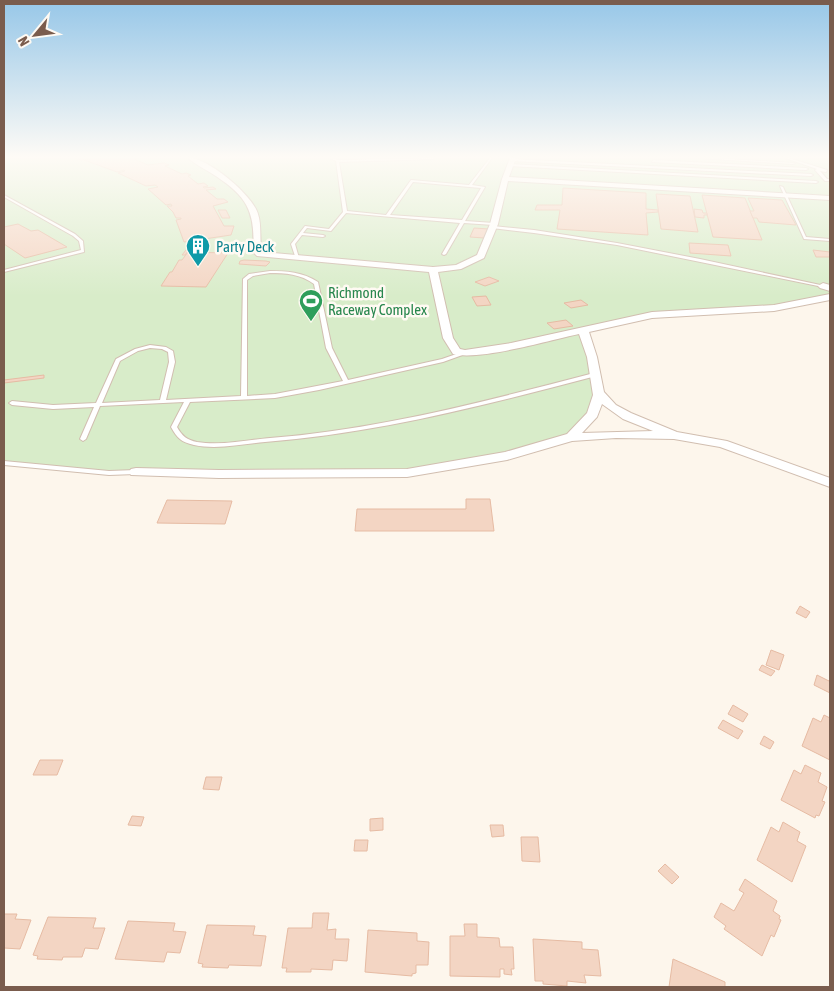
<svg xmlns="http://www.w3.org/2000/svg" width="834" height="991" viewBox="0 0 834 991" font-family="'Asap Condensed',sans-serif">
<style>
.green{fill:#d8ecc9}
.building{fill:#f3d5c3;stroke:#e6bba3}
.lines{fill:none;stroke-linecap:round;stroke-linejoin:round}
.lane-casing{stroke:#d1beb0;stroke-width:2}
.street-casing{stroke:#d1beb0;stroke-width:2}
.lane{fill:#fff;fill-rule:evenodd}
.street{fill:#fff;fill-rule:evenodd}
.labels{text-anchor:middle;dominant-baseline:central;stroke-width:5;stroke-linejoin:round;paint-order:stroke}
.far-culture-label{font-size:15px;fill:#0d838f;stroke:#fffaf3;text-anchor:start}
.far-leisure-label{font-size:15px;fill:#27864d;stroke:#fffaf3;text-anchor:start}
</style>
<rect width="100%" height="100%" fill="#fdf6ec"/>
<path class="green" d="M4,158H830V297L801,304L663,313L583,330L599,395L571,437L549,444L407,473L136,472L42,469L4,462Z"/>
<g class="building">
<path d="M74,158H139L134,159L148,165L164,163L169,165L165,166L182,174L186,173L191,175L188,176L198,184L204,183L208,186L203,187L204,188L213,187L216,189L206,190L217,199H224L228,202L213,206L224,226H234L231,235L184,242L176,220L181,219V218H176L173,212L167,206H172L171,204L166,205L148,189L158,187L155,185L146,186L118,173L125,171L124,170L117,172L84,160L90,159L82,160Z"/>
<path d="M563,188L646,193V209L658,210V212L646,213L648,235L557,229L560,210H535L537,205H562Z"/>
<path d="M656,194L690,196L698,232L661,229Z"/>
<path d="M702,195L745,198L762,240L713,237Z"/>
<path d="M748,198L782,200L796,225L759,222L757,218H753L750,211H754Z"/>
<path d="M694,209L702,210L703,213H707V215H704V218L695,217Z"/>
<path d="M218,210H226L230,218H222Z"/>
<path d="M18,224L31,231L38,230L67,247L25,258L4,244V227Z"/>
<path d="M474,228L489,229L484,238L470,237Z"/>
<path d="M689,243L728,245L731,256L690,253Z"/>
<path d="M203,244L199,250L202,251H188L185,255H182L190,245Z"/>
<path d="M220,246H231L229,252H218Z"/>
<path d="M813,250L830,252V257H816Z"/>
<path d="M188,252L228,253L206,287L161,286L170,272H172L179,260H182Z"/>
<path d="M244,260L266,261L270,262L266,266L239,264L240,261Z"/>
<path d="M489,277L499,281L485,286L475,282Z"/>
<path d="M486,296L491,305L477,306L472,297Z"/>
<path d="M581,300L588,305L571,308L564,303Z"/>
<path d="M566,320L573,326L554,329L547,323Z"/>
<path d="M44,375V378L4,383V380Z"/>
<path d="M466,499H490L494,531H355L357,509H466Z"/>
<path d="M167,500L232,501L225,524L157,523Z"/>
<path d="M800,606L810,612L806,618L796,613Z"/>
<path d="M771,650L784,655L779,670L766,665Z"/>
<path d="M762,665L775,671L771,676L759,670Z"/>
<path d="M817,675L829,681L830,678V693L814,685Z"/>
<path d="M733,705L748,714L743,722L728,714Z"/>
<path d="M824,715L830,718V760L802,746L813,718L821,722Z"/>
<path d="M723,720L743,731L738,739L718,728Z"/>
<path d="M764,736L774,742L770,749L760,744Z"/>
<path d="M40,760H63L57,775H33Z"/>
<path d="M805,765L821,773L818,782L827,787L822,801L825,802L819,816L816,815L815,818L781,800L794,770L801,774Z"/>
<path d="M206,777H222L219,790L203,789Z"/>
<path d="M132,816L144,817L141,826L128,825Z"/>
<path d="M383,818V830L370,831V819Z"/>
<path d="M783,822L800,832L797,841L806,846L792,882L757,860L771,827L779,832Z"/>
<path d="M490,825H503L504,836L492,837Z"/>
<path d="M521,837H538L540,862L522,861Z"/>
<path d="M355,840H368L367,851H354Z"/>
<path d="M665,864L679,877L672,884L658,871Z"/>
<path d="M745,879L777,901L773,911L780,916L779,919L781,920L774,937L771,935L762,956L724,929L726,926L714,917L721,903L734,911L744,893L739,890Z"/>
<path d="M313,913H329L327,930L336,929L335,939H349L347,961L333,960L332,970L311,969V972H286L287,968H282L288,928H312Z"/>
<path d="M4,914H17L15,919L31,920L20,949L4,948Z"/>
<path d="M48,917L96,918L93,928H105L98,949L85,948L82,957H63L62,960L37,959L38,956L33,955Z"/>
<path d="M128,921L175,923L173,931L186,932L180,953L167,952L164,962L115,959Z"/>
<path d="M464,924H477V937L499,938L500,947H513L514,969H511L512,975L504,974V969H500V977L450,976V936H465Z"/>
<path d="M207,925L255,926L253,935L266,936L261,966L229,965L228,968L202,967L203,964L198,963Z"/>
<path d="M368,930L417,933V941L429,942L428,965H416V973L412,974V976L365,972Z"/>
<path d="M533,939L582,942V949L598,950L601,976L584,975L586,983L567,981V986L543,984V981H535Z"/>
<path d="M673,959L725,982V987H669Z"/>
</g>
<g class="lines">
<g class="lane-casing">
<g id="lane">
<path d="M330,158L338,160L434,158L433,159L339,162L347,211L386,215L411,180L469,185L490,158H492L472,185L485,187L465,221L494,223L496,224L494,225L464,223L446,254L444,255L442,254L460,223L346,213L331,231L307,228L303,233L323,235L325,236L323,237L302,235L295,244L299,258L296,259L291,244L305,226L329,229L343,212L336,161ZM413,182L481,188L462,220L390,215Z"/>
<path d="M700,158H711L795,163L793,164Z"/>
<path d="M785,158H789L827,170L826,172L820,171L827,179H830V181H825L815,170L817,169Z"/>
<path d="M512,159L811,174L813,175L811,176L511,161Z"/>
<path d="M653,160L806,168L808,169L806,170L652,162Z"/>
<path d="M510,164L816,181L818,182L816,183L509,166Z"/>
<path d="M780,186L783,187L806,237L830,239V241L804,239Z"/>
<path d="M4,195L75,234L83,241L84,252L4,272V270L81,250L79,241L73,236L4,197Z"/>
<path d="M493,226L534,230L617,243L700,259L825,286L823,287L617,245L534,233L492,228V226Z"/>
<path d="M270,271C286,271 303,272 318,282L332,348L348,380L442,359L465,351L468,353L443,362L319,390L275,398L190,402L177,427C182,436 187,440 197,442C220,446 247,440 270,438C380,429 487,401 594,373L597,375L596,376C487,405 378,433 265,442C242,444 217,450 194,445C181,442 177,438 171,427L184,402L100,406L86,439L83,441L80,439L94,407L53,409L12,405L9,403L12,401L53,405L96,403L116,359L135,349L150,345L166,347L173,351L175,362L166,400L241,396L243,279L249,274ZM270,273C285,273 301,274 314,284L326,348L343,381L275,394L247,396V280L253,276ZM150,348L162,349L168,352L169,362L160,400L102,403L120,361L138,351Z"/>
<path d="M4,461L109,471L136,470L139,472L136,474L109,475L4,465Z"/>
</g>
</g>
<g class="street-casing">
<g id="street">
<path d="M188,158C206,156 253,195 258,214C262,226 259,240 262,252L433,267L456,265L477,255L490,224L502,179L510,158H516L509,177L830,196V200L508,181L498,224L484,258L461,269L438,272L453,338L460,349L465,350L511,343L652,312L774,305L830,294V300L774,311L652,318L589,332L597,357L604,392L616,405L631,413L677,432L727,441L830,478V487L720,447L674,439L616,438L572,441L507,460L407,477L219,478L131,475L129,472L131,469L136,468L219,470L407,469L505,452L567,434L587,413L593,395L587,357L579,334C550,340 480,361 453,354L443,338L429,272L257,256L253,252C256,210 246,195 211,173C203,168 195,164 188,158ZM602,404L623,419L653,431L582,433L597,417Z"/>
<path d="M823,283L830,285V291L820,288L818,286Z"/>
</g>
</g>
<use href="#lane" class="lane"/>
<use href="#street" class="street"/>
</g>
<linearGradient id="sky" x2="0" y2="1"><stop stop-color="#97c7e8"/><stop offset="0.53" stop-color="#fefbf6"/><stop offset="1" stop-color="#fefbf6" stop-opacity="0"/></linearGradient>
<rect width="834" height="296" fill="url(#sky)"/>
<defs>
<g id="building-pin" transform="scale(1.25)"><path d="M0 17L-7.5 6A9.5 9.5 0 1 1 7.5 6Z" fill="#0f9aa8" stroke="#fffaf3"/><path d="M-4-6H4V6H1V3H-1V6H-4ZM-2.5-4.3h1.7v1.8h-1.7ZM.8-4.3h1.7v1.8H.8ZM-2.5-1h1.7V.8h-1.7ZM.8-1h1.7V.8H.8Z" fill="#fff"/></g>
<g id="stadium-pin" transform="scale(1.25)"><path d="M0 17L-7.5 6A9.5 9.5 0 1 1 7.5 6Z" fill="#2e9e5b" stroke="#fffaf3"/><path d="M0-5a6.5 5 0 1 0 0 10a6.5 5 0 1 0 0-10ZM-3.5-1.8h7v3.6h-7Z" fill="#fff"/></g>
</defs>
<g fill-rule="evenodd">
<use href="#building-pin" x="198" y="246"/>
<use href="#stadium-pin" x="311" y="301"/>
</g>
<g class="labels">
<g class="far-culture-label">
<text x="216" y="246">Party Deck</text>
</g>
<g class="far-leisure-label">
<text x="328" y="292">Richmond<tspan x="328" dy="17">Raceway Complex</tspan></text>
</g>
</g>
<rect width="834" height="991" fill="none" stroke="#7a5c4d" stroke-width="10"/>
<g transform="translate(35 35) rotate(241)" stroke="#fffaf3" stroke-width="4" paint-order="stroke">
<path d="M0-4L9 19L0 12L-9 19Z" fill="#7a5c4d"/>
<text y="-8" font-size="14" font-weight="bold" text-anchor="middle" fill="#7a5c4d">N</text>
</g>
</svg>
